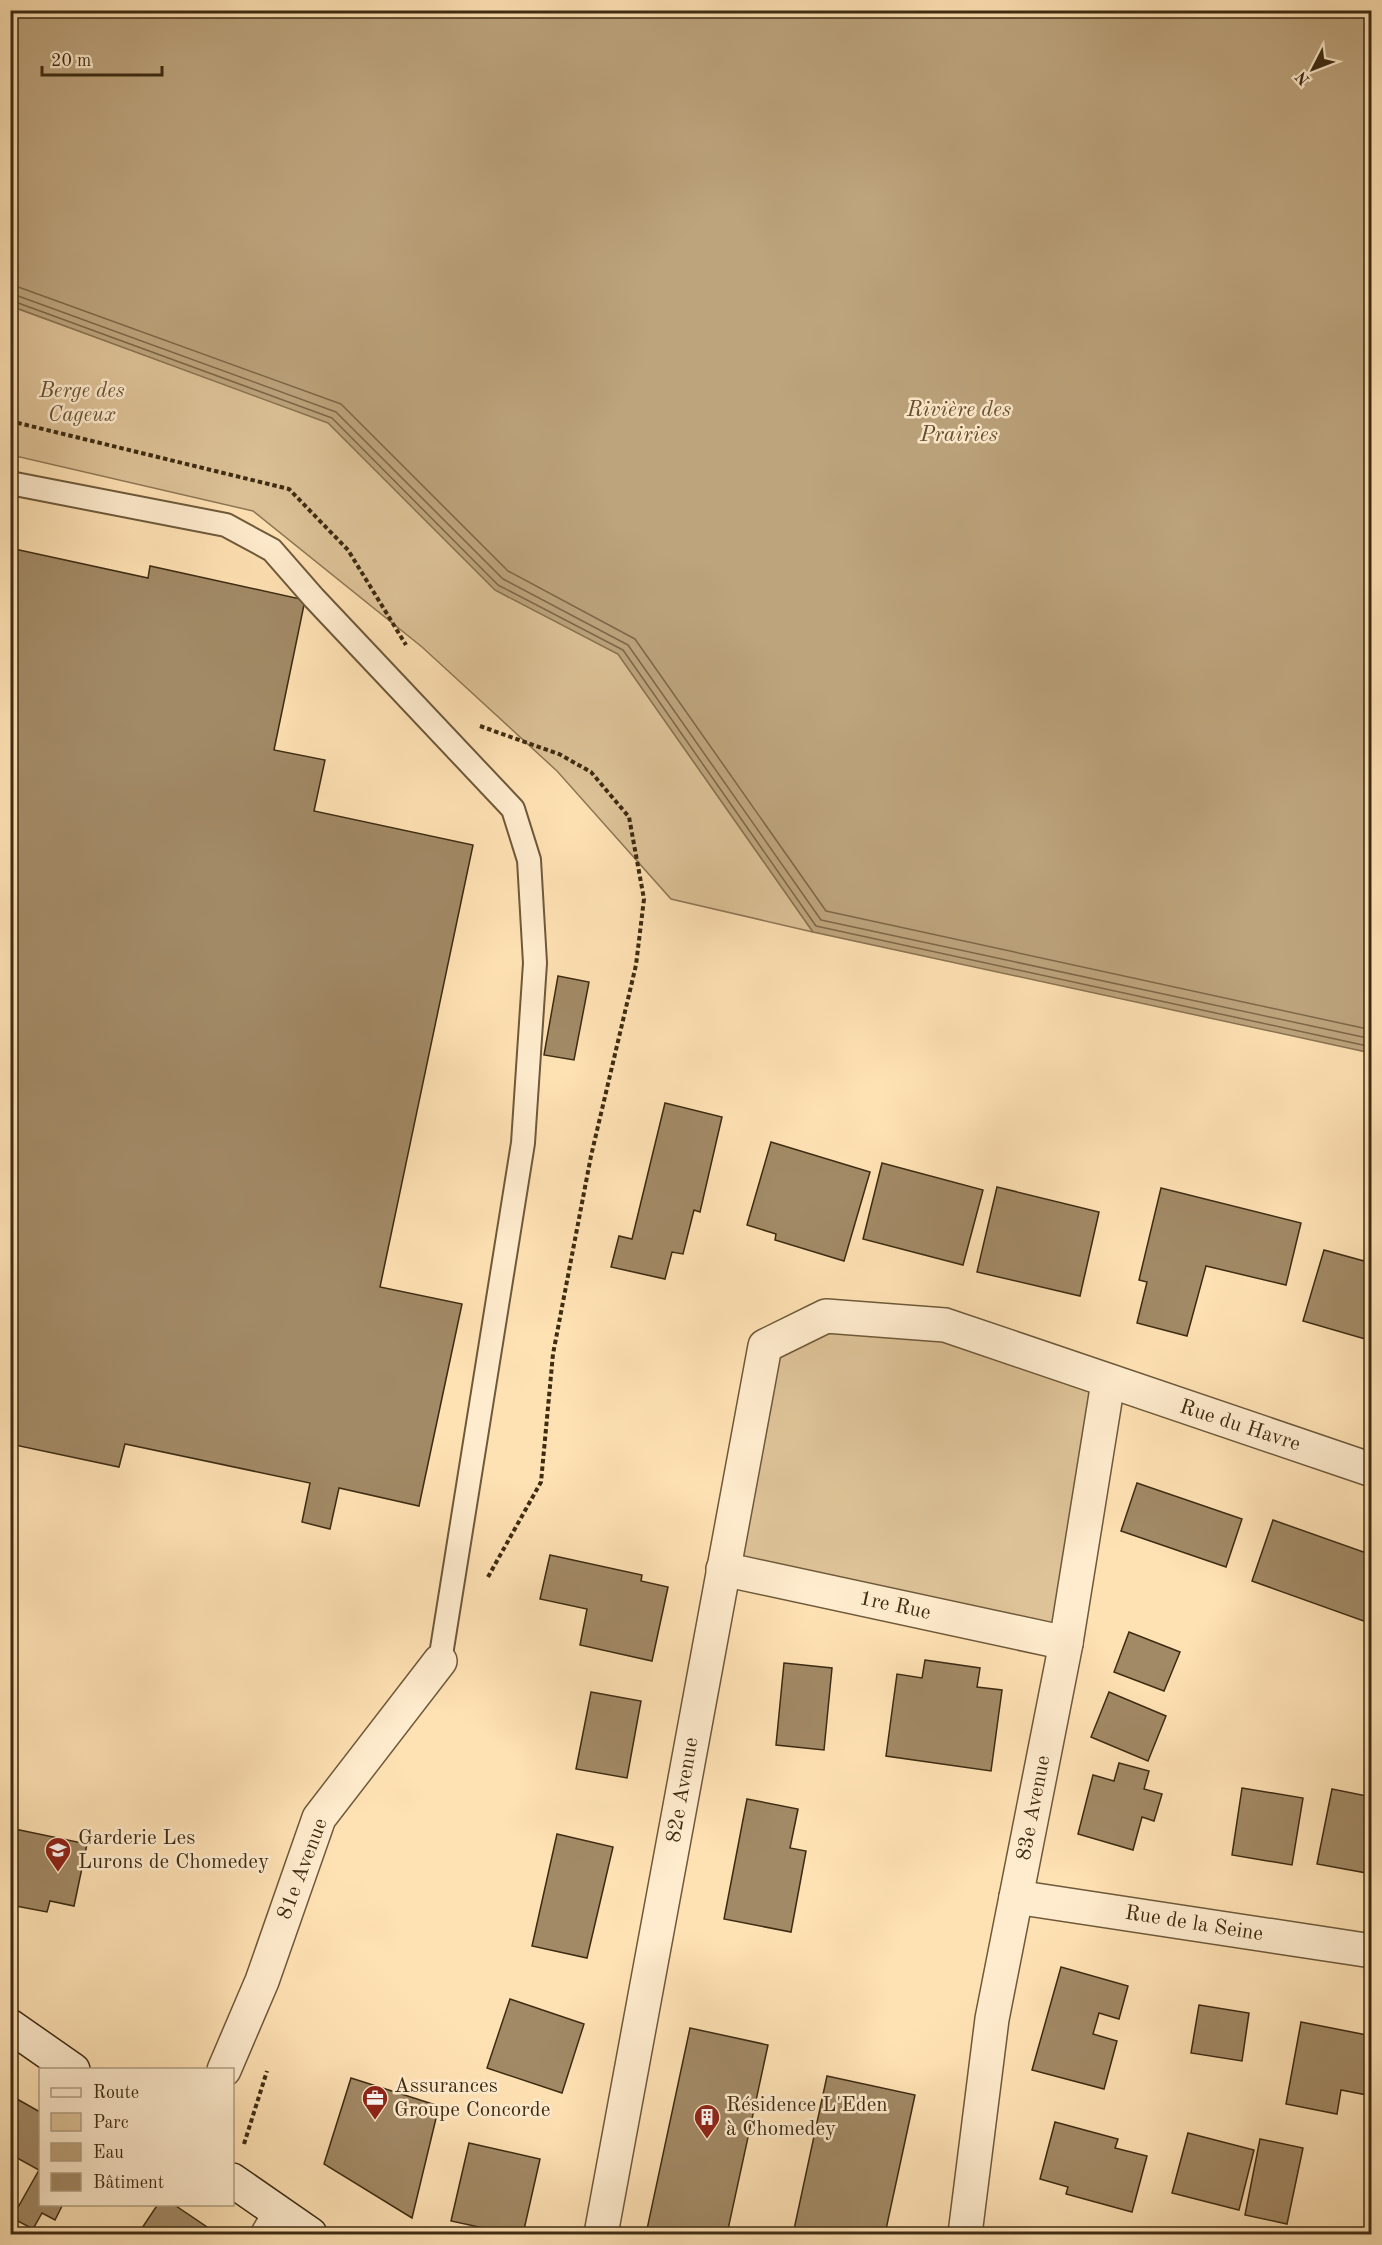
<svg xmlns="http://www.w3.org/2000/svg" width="1382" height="2245" viewBox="0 0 1382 2245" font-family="'Old Standard TT',serif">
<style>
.green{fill:#dec398;stroke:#8e7755;stroke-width:1.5}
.water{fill:#bda47d;stroke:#8a7452;stroke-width:1.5}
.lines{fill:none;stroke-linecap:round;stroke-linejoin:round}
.shore{stroke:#7d6848;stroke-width:1.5}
.building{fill:#a28a66;stroke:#3d2b12;stroke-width:1.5}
.lane-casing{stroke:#6e593a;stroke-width:26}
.street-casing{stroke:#6e593a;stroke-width:36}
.secondary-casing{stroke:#3d2b12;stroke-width:36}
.path{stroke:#3d2b12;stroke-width:4;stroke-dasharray:4.5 3;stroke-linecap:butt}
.lane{stroke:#ffecce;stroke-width:22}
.street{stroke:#ffecce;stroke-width:33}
.secondary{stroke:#ffecce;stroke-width:33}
.labels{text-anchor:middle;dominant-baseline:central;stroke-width:5;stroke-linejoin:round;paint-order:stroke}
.park-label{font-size:21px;font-style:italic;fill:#655134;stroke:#ffecce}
.street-label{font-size:21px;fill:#3d2b12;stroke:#ffecce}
.poi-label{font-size:21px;fill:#3d2b12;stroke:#ffecce;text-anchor:start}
.water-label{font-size:22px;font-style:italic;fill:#634f32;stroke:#ffecce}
</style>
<rect width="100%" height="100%" fill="#ffe2b4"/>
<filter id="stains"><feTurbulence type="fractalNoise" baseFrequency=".00333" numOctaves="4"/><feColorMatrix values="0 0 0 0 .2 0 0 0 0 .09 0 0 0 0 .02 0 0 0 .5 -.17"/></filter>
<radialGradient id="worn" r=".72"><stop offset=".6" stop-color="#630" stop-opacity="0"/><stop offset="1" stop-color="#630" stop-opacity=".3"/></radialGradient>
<g class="green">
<path d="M10,306L328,422L495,590L618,654L813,932L671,899L557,771L422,647L253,511L11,455Z"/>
<path d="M826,1316L945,1325L1108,1382L1066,1643L723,1569L765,1346Z"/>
</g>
<path class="water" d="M10,11H1371V1053L813,932L618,654L495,590L328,423L11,306Z"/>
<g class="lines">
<g class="shore">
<path d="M10,284L341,404L508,571L635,639L826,911L1372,1030"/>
<path d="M10,293L336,412L503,579L628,645L821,920L1372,1039"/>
<path d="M10,300L332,418L498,585L623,650L816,926L1372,1047"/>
</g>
</g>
<g class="building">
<path d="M10,548L148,578L150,566L305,600L274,750L325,760L314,811L473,845L380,1287L462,1304L419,1506L339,1488L330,1529L302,1522L310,1483L125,1444L119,1467L10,1444Z"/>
<path d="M558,976L589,982L574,1060L544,1055Z"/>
<path d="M665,1103L722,1117L700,1212L694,1210L683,1254L672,1252L665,1279L611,1267L619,1236L632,1239Z"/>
<path d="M771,1142L870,1172L844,1261L775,1240L776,1234L747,1225Z"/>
<path d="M882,1163L983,1190L963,1265L863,1239Z"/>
<path d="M997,1187L1099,1212L1080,1296L977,1272Z"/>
<path d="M1161,1188L1301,1223L1286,1285L1206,1266L1187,1336L1137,1323L1147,1282L1139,1280Z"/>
<path d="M1370,1240L1372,1341L1303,1321L1324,1250L1364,1261Z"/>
<path d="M1137,1483L1242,1519L1226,1567L1121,1531Z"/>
<path d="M1273,1520L1372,1555V1624L1252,1581Z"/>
<path d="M550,1555L642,1575L641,1581L668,1587L652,1661L580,1645L587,1609L540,1599Z"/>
<path d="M1129,1632L1180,1652L1164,1691L1114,1672Z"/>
<path d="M925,1660L980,1668L977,1687L1002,1690L991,1771L886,1756L897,1674L922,1678Z"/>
<path d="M784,1663L832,1668L824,1750L776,1745Z"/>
<path d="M591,1692L641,1701L627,1778L576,1769Z"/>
<path d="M1109,1692L1166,1716L1148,1761L1091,1737Z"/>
<path d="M1119,1763L1149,1771L1144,1789L1162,1794L1154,1821L1142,1817L1133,1850L1078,1834L1093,1775L1114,1781Z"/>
<path d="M1242,1788L1303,1798L1292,1865L1232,1855Z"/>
<path d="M1332,1789L1372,1797V1874L1317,1864Z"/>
<path d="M747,1799L798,1809L790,1848L806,1851L791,1932L724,1919Z"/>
<path d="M10,1828L87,1844L74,1906L50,1901L47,1912L10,1905Z"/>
<path d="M557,1834L613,1847L587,1958L532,1946Z"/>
<path d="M1061,1967L1128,1986L1119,2019L1099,2013L1093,2034L1117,2041L1104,2089L1032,2070Z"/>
<path d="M510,1999L584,2024L562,2093L487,2068Z"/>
<path d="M1199,2005L1249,2013L1242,2061L1191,2053Z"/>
<path d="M1301,2022L1372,2036V2096L1341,2090L1337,2114L1286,2104Z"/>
<path d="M690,2028L768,2045L727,2234H646Z"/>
<path d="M827,2076L915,2095L885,2234H793Z"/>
<path d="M351,2078L439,2106L412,2218L324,2164Z"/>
<path d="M10,2095L40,2112V2204H63L55,2220L42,2213L33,2229L12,2218L39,2170L10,2154Z"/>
<path d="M1055,2122L1118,2139L1115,2148L1147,2156L1132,2212L1066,2194L1068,2187L1040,2179Z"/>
<path d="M1188,2133L1254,2150L1239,2210L1172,2193Z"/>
<path d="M1260,2139L1303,2148L1287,2224L1245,2215Z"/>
<path d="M469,2143L540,2159L523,2234H511L451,2221Z"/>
<path d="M158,2204H173L210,2229L207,2234H138Z"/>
</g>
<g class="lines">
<g class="lane-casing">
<path id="lane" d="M10,483L226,525L272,550L314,598L513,809L529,860L535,963L523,1143L440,1661"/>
</g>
<g class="street-casing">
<g id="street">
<path d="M723,1569L1066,1643"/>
<path d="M1016,1897L1372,1951"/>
<path d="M224,2070L262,1981L319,1818L440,1661"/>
<path d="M268,2234L279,2215"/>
<path d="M601,2234L765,1346L826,1316L945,1325L1372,1470"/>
<path d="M965,2234L992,2019L1066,1643L1108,1382"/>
</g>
</g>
<g class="secondary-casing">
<g id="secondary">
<path d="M10,2026L73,2070"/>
<path d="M232,2180L310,2234"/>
</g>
</g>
<g class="path">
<path d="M10,421L289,489L348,550L406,645"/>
<path d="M480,726L559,754L591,772L629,817L644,899L636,965L591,1156L553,1354L541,1482L488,1577"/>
<path d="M244,2144L267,2071"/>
</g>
<use href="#lane" class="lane"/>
<use href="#street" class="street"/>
<use href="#secondary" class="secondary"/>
</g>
<defs>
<g id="school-pin" transform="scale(1.35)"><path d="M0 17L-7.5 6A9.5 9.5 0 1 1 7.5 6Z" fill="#8f2418" stroke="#ffecce"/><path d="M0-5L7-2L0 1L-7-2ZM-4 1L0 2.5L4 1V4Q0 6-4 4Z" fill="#fff"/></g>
<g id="office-pin" transform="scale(1.35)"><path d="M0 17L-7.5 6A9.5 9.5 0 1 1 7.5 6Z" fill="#8f2418" stroke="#ffecce"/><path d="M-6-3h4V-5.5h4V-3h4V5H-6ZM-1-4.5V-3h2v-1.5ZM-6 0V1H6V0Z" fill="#fff"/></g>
<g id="building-pin" transform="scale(1.35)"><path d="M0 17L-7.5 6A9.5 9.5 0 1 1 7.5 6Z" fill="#8f2418" stroke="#ffecce"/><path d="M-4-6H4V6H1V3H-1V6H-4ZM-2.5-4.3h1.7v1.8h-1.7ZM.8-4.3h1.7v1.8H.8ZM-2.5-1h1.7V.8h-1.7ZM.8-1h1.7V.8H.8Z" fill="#fff"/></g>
</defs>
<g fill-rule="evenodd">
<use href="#school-pin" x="58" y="1850"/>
<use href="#office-pin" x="375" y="2098"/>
<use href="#building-pin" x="707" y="2117"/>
</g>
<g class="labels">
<g class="park-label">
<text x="82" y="391">Berge des<tspan x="82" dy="24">Cageux</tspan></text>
</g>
<g class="street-label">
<text transform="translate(1240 1426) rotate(18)">Rue du Havre</text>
<text transform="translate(895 1606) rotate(12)">1re Rue</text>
<text transform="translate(683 1790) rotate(-80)">82e Avenue</text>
<text transform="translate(1034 1808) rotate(-79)">83e Avenue</text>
<text transform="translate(303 1869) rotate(-69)">81e Avenue</text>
<text transform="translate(1194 1924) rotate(9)">Rue de la Seine</text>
</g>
<g class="poi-label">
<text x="78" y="1838">Garderie Les<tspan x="78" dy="24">Lurons de Chomedey</tspan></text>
<text x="394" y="2086">Assurances<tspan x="394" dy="24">Groupe Concorde</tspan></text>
<text x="726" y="2105">Résidence L'Eden<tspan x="726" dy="24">à Chomedey</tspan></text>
</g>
<g class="water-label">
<text x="959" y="410">Rivière des<tspan x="959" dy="25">Prairies</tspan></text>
</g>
</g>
<rect width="1382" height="2245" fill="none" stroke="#ffe2b4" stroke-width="36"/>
<rect x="12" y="12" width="1358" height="2221" fill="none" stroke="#3d2b12" stroke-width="3"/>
<rect x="18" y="18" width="1346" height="2209" fill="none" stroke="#3d2b12" stroke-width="1.5"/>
<rect x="39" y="2068" width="195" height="138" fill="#ffecce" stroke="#b19f83" stroke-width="1.5"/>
<rect x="51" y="2088" width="30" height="9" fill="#ffecce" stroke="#b19f83" stroke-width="1.5"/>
<text x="93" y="2098" font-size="18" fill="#3d2b12">Route</text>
<rect x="51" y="2113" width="30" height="18" fill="#dec398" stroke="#b19f83" stroke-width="1.5"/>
<text x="93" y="2128" font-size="18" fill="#3d2b12">Parc</text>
<rect x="51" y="2143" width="30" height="18" fill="#bda47d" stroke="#b19f83" stroke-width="1.5"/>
<text x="93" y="2158" font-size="18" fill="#3d2b12">Eau</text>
<rect x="51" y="2173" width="30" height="18" fill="#a28a66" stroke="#b19f83" stroke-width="1.5"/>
<text x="93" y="2188" font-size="18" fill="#3d2b12">Bâtiment</text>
<g transform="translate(1313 69) rotate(228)" stroke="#ffecce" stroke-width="4.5" paint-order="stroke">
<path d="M0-4.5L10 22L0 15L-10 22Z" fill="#3d2b12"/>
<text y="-9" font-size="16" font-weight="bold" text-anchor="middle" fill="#3d2b12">N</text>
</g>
<path d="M42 66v9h120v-9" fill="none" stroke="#3d2b12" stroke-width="3"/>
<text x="51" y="66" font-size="18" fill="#3d2b12" stroke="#ffecce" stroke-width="4.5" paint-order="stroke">20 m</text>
<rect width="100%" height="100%" filter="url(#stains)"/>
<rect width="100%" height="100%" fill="url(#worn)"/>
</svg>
